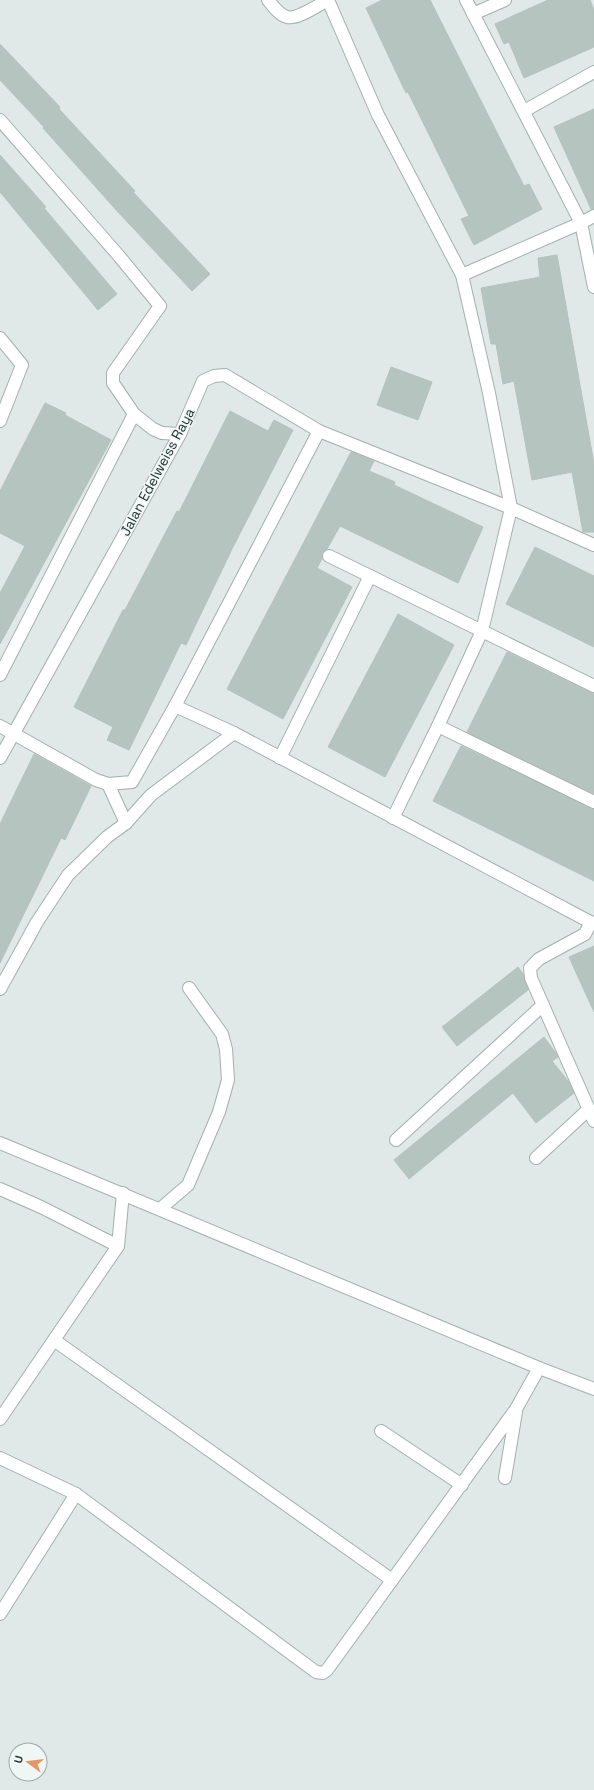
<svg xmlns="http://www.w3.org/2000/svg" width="594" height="1790" viewBox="0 0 594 1790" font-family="'Space Grotesk',sans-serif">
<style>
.building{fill:#b6c4c0;stroke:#b4c2be}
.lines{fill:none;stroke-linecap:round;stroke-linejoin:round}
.minor-casing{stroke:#a4b0ae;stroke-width:14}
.minor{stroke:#fff;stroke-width:12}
.labels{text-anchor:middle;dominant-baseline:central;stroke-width:3;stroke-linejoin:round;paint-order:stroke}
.street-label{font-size:14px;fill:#233836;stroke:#f0f6f4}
</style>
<rect width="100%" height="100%" fill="#e0e9e7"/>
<g class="building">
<path d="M382,0H430L524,186L529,184L542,209L474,245L461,219L469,216L408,92L406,93L366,8Z"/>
<path d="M548,0H590L594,10V47L524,78L509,42L504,44L495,24Z"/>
<path d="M0,44L60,107L59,109L135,191L133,192L210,274L192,291L118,212L43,128L44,127L0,80Z"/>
<path d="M594,109V209H591L554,127Z"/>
<path d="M0,155L46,207L44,208L117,294L98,310L0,192Z"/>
<path d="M557,255L594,464V532H583L572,472L532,480L514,381L503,384L496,344H491L481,288L540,277L538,258Z"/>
<path d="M391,367L432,382L418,420L377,405Z"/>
<path d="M45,403L66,413L65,415L111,440L0,644V593L25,546L0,533V491Z"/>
<path d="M230,411L268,431L274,420L293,430L232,549L186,645L181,643L129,750L107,740L113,727L74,707L123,610H125L177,511L179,512Z"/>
<path d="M351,452L374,461L369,471L395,482L394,485L483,527L458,583L340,526L327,549L322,552V559L317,568L352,587L283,719L227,689Z"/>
<path d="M535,547L594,576V647L506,604Z"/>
<path d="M398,614L454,645L385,777L328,747Z"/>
<path d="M507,652L594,694V794L467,732Z"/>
<path d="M461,746L594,809V881L433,801Z"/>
<path d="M34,754L91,786L65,840L61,838L0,963V824Z"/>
<path d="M594,946V1012L569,957Z"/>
<path d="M518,967L523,974L528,990L457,1046L442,1027Z"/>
<path d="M544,1037L555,1052L558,1057L552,1061L568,1081L574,1093L536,1123L513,1093L409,1179L394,1160Z"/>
</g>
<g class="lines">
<g class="minor-casing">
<g id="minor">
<path d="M268,0C273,6 279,15 287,17C297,20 318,5 328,0"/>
<path d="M328,0L378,115L462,275L489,393L511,508L482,631L438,726L393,818"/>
<path d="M466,0L581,223L594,287"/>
<path d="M473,14L505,0"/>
<path d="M524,111L594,72"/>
<path d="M0,120L119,256L160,306L113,373V383L134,414L153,429L162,433L180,434"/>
<path d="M462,275L581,223L594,216"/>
<path d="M0,338L22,365L0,421"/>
<path d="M329,556L594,686"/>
<path d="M0,675L134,414"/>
<path d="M175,706L234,733L594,924"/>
<path d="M0,726L96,780L108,784L132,782L175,706L319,431"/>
<path d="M438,726L594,802"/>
<path d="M0,758L180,434L203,381L214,376L225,375L319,431L511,508L594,545"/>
<path d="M280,758L370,576"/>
<path d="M108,784L126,823"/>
<path d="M591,922L585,934L539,959L530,968L531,978L594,1121"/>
<path d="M0,989L37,922L68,875L107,837L126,823L151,795L234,733"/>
<path d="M396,1140L543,1005"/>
<path d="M0,1143L539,1368L594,1389"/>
<path d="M536,1158L589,1109"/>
<path d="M0,1189L41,1207L118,1246"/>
<path d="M160,1209L188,1185L219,1112L228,1080L226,1049L222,1034L189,988"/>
<path d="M54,1340L392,1580"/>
<path d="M0,1419L118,1246L123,1193"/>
<path d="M381,1431L462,1485"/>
<path d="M0,1458L76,1494L316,1672L323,1673L327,1670L516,1409L539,1368"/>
<path d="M505,1478L516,1412"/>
<path d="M0,1614L76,1494"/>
</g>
</g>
<use href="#minor" class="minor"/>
</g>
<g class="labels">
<g class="street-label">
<text transform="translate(157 472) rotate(-62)">Jalan Edelweiss Raya</text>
</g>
</g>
<g transform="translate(28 1762) rotate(285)"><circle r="19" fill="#f0f6f4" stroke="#9eaaa8"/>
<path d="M0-3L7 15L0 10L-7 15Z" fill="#e29866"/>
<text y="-6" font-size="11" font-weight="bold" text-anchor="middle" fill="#233836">U</text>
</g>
</svg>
